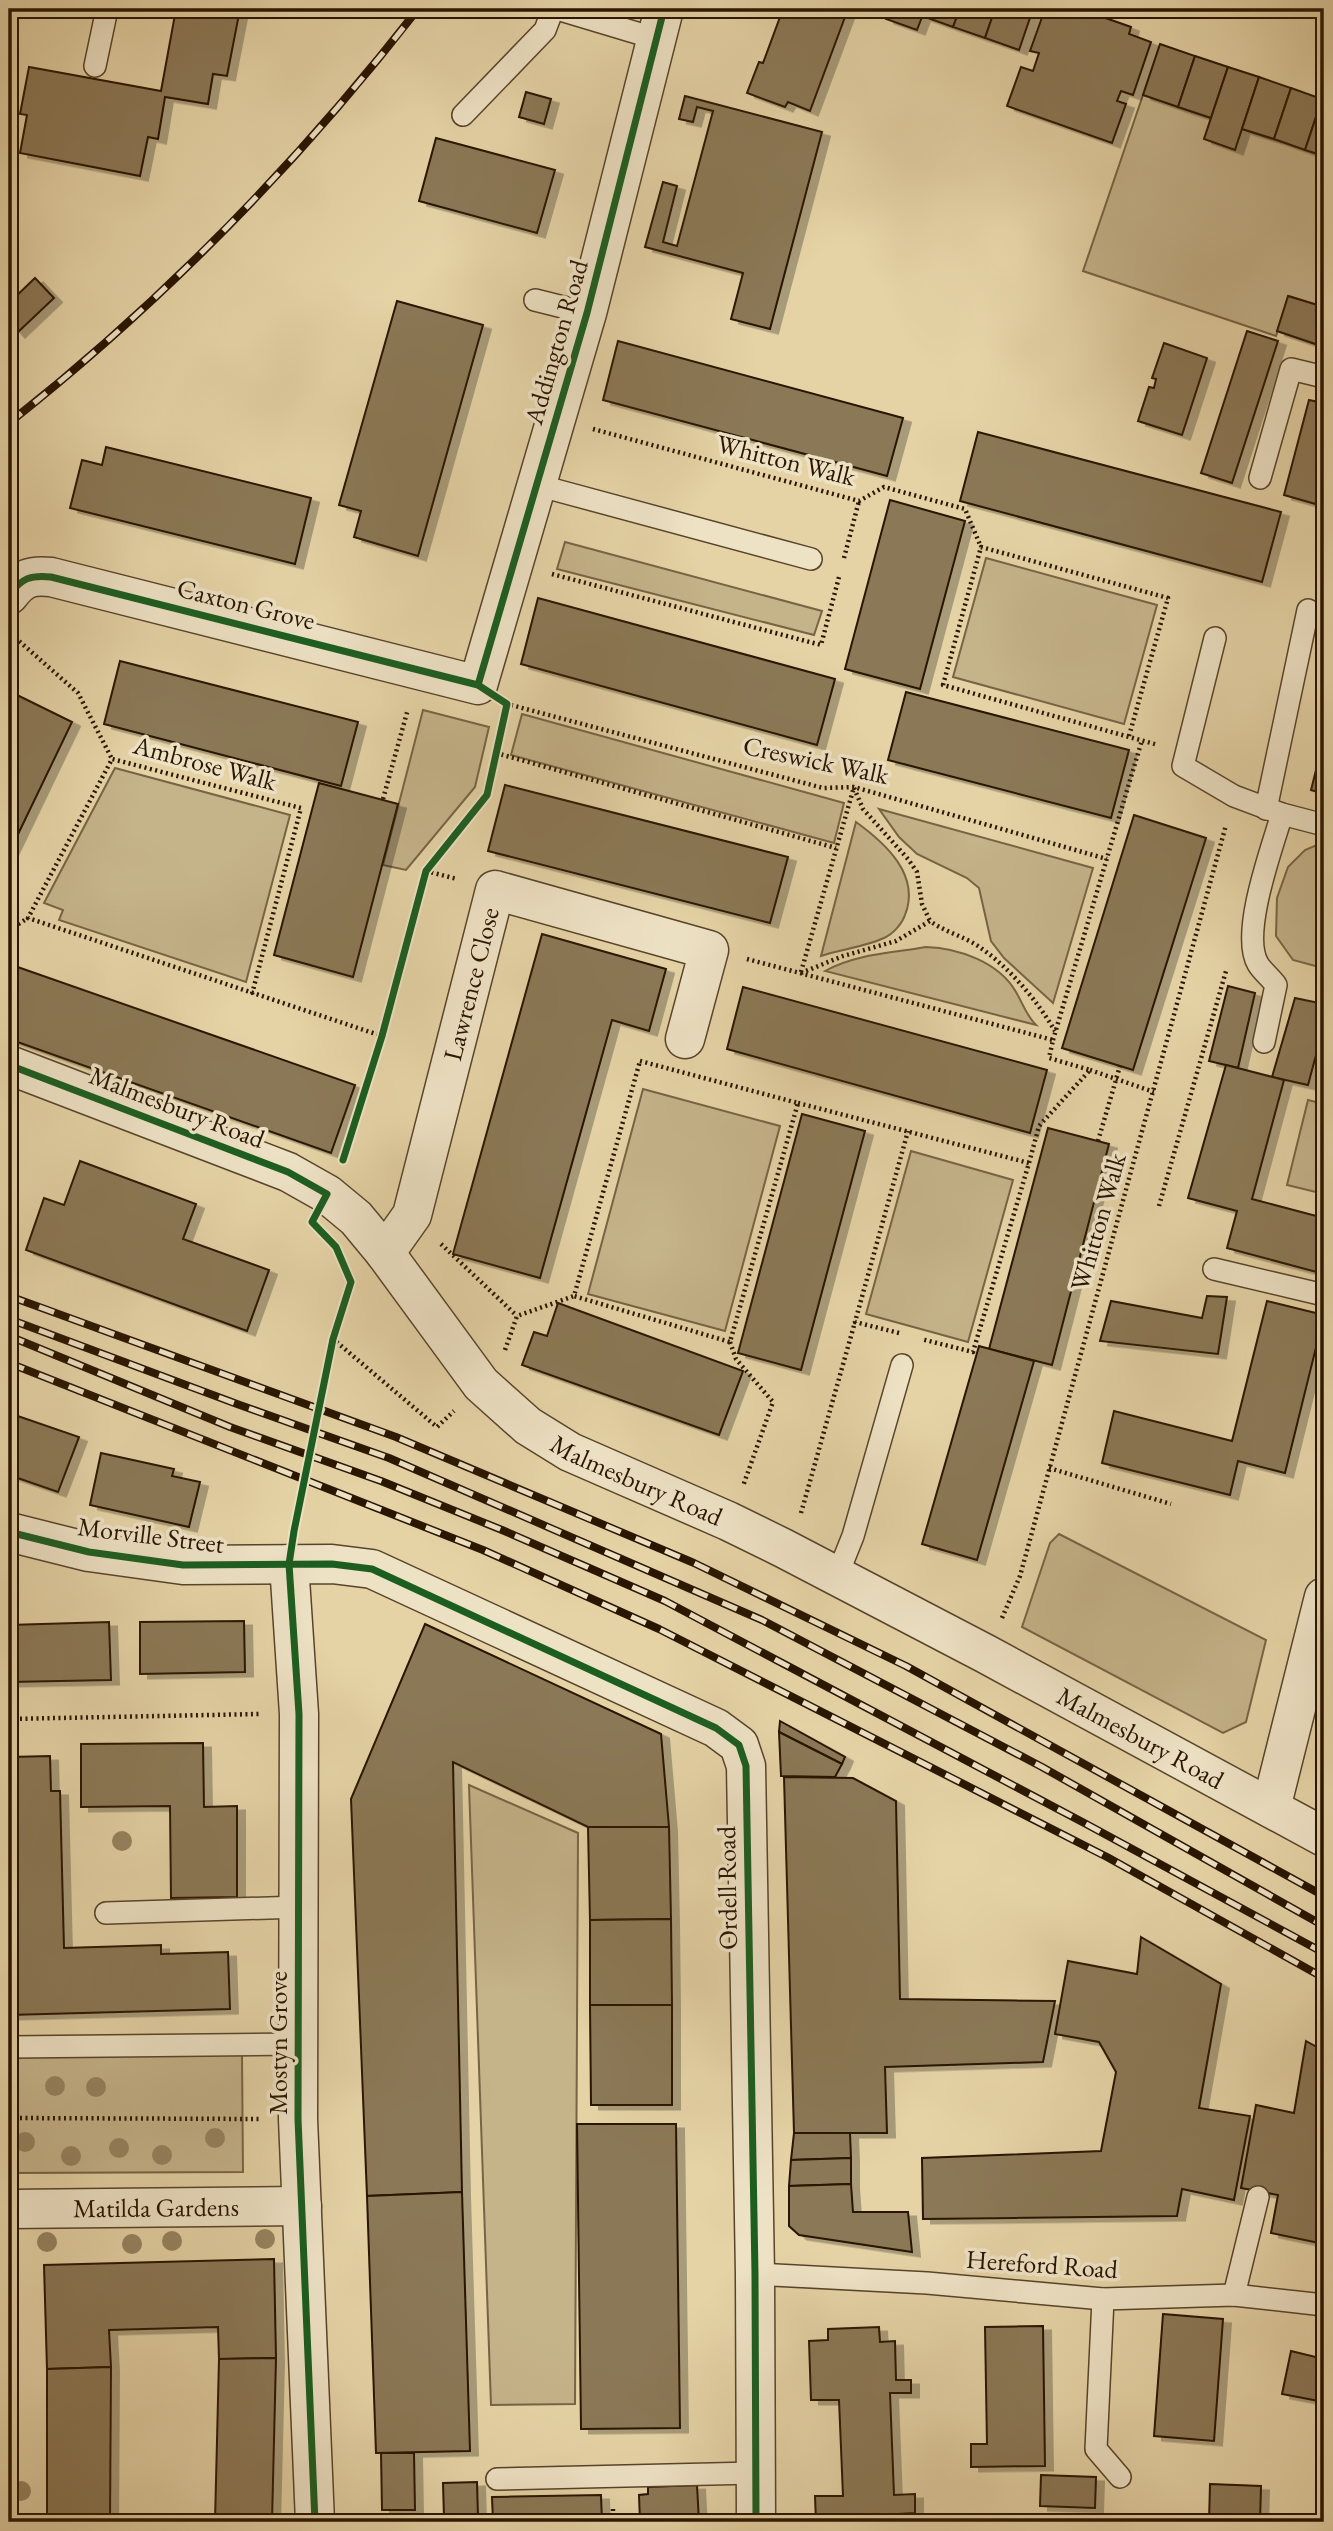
<svg xmlns="http://www.w3.org/2000/svg" width="1333" height="2531" viewBox="0 0 1333 2531" font-family="'EB Garamond',serif">
<style>
.green{fill:#c5b38a;stroke:#776445;stroke-width:2}
.building{fill:#8b7856;stroke:#291500;stroke-width:2;filter:url(#shadow)}
.lines{fill:none;stroke-linecap:round;stroke-linejoin:round}
.lane-casing{stroke:#58442a;stroke-width:24}
.street-casing{stroke:#58442a;stroke-width:41}
.path{stroke:#291500;stroke-width:4.5;stroke-dasharray:2 3.5;stroke-linecap:butt}
.lane{stroke:#eee2c5;stroke-width:21}
.street{stroke:#eee2c5;stroke-width:38}
.rail-casing{stroke:#291500;stroke-width:8}
.rail{stroke:#eee2c5;stroke-width:5;stroke-dasharray:16;stroke-linecap:butt}
.path-bridge{stroke:#291500;stroke-width:4.5;stroke-dasharray:2 3.5;stroke-linecap:butt}
.cycleway-casing{stroke:#eee2c5;stroke-width:11}
.cycleway{stroke:#1b5e20;stroke-width:7}
.tree{fill:#978461}
.labels{text-anchor:middle;dominant-baseline:central;stroke-width:7;stroke-linejoin:round;paint-order:stroke}
.street-label{font-size:26px;fill:#291500;stroke:#eee2c5}
</style>
<defs>
<filter id="shadow"><feDropShadow dx="8" dy="4.5" stdDeviation="0" flood-color="#0004"/></filter>
</defs>
<rect width="100%" height="100%" fill="#e5d3a6"/>
<filter id="stains"><feTurbulence type="fractalNoise" baseFrequency=".00286" numOctaves="4"/><feColorMatrix values="0 0 0 0 .2 0 0 0 0 .09 0 0 0 0 .02 0 0 0 .5 -.17"/></filter>
<radialGradient id="worn" r=".72"><stop offset=".6" stop-color="#630" stop-opacity="0"/><stop offset="1" stop-color="#630" stop-opacity=".3"/></radialGradient>
<g class="green">
<path d="M1143,95L1211,118L1205,139L1234,149L1242,129L1324,156V307L1289,296L1276,336L1083,271Z"/>
<path d="M565,542L822,611L814,635L557,569Z"/>
<path d="M986,558L1157,605L1124,724L953,677Z"/>
<path d="M423,710L489,727L475,787L406,870L383,865Z"/>
<path d="M522,714L844,803L834,843L511,755Z"/>
<path d="M115,768L290,815L246,982L59,920L63,910L44,903Z"/>
<path d="M879,809L1093,868L1053,1003L1004,958L991,941L979,888L967,878L917,854L899,837Z"/>
<path d="M856,822C885,843 921,875 905,915C902,924 893,934 884,938C865,947 841,949 821,956Z"/>
<path d="M1324,842V948L1319,967L1293,960L1276,936L1277,898L1288,867L1305,850Z"/>
<path d="M926,947C958,948 999,962 1016,992C1023,1004 1026,1015 1036,1025L825,971C855,954 892,953 926,947Z"/>
<path d="M643,1089L780,1126L725,1331L588,1294Z"/>
<path d="M1308,1100L1324,1104V1194L1287,1185Z"/>
<path d="M911,1151L1013,1180L968,1342L866,1314Z"/>
<path d="M1059,1534L1266,1640L1246,1722L1223,1733L1022,1627L1050,1543Z"/>
<path d="M469,1785L578,1833L575,2404L491,2405Z"/>
<path d="M242,2054L243,2172L9,2173V2056Z"/>
</g>
<g class="building">
<path d="M176,9H240L227,76L213,74L208,104L165,97L158,139L148,137L140,176L20,153L27,115L20,114L29,67L161,91Z"/>
<path d="M783,9H848L810,111L788,102L785,107L747,93L759,62L763,63Z"/>
<path d="M890,9H925L917,30L886,19Z"/>
<path d="M925,9H960L953,27L922,16Z"/>
<path d="M960,9H995L985,38L953,27Z"/>
<path d="M995,9H1033L1019,50L985,38Z"/>
<path d="M1045,9H1056L1069,13L1070,9H1080L1131,27L1129,34L1151,42L1133,95L1121,91L1117,101L1126,104L1112,143L1007,106L1021,67L1033,71L1039,53L1030,51Z"/>
<path d="M1160,44L1195,56L1178,107L1143,95Z"/>
<path d="M1195,56L1228,67L1211,118L1178,107Z"/>
<path d="M1228,67L1259,77L1235,150L1204,139Z"/>
<path d="M1259,77L1291,88L1274,139L1242,129Z"/>
<path d="M1291,88L1322,99L1305,150L1274,139Z"/>
<path d="M526,92L551,99L544,124L519,117Z"/>
<path d="M685,96L822,132L770,329L731,319L743,273L645,247L663,182L677,186L663,242L677,246L713,111L697,107L693,122L679,119Z"/>
<path d="M1322,99H1324V156L1305,150Z"/>
<path d="M436,138L555,170L537,233L419,201Z"/>
<path d="M35,278L54,298L17,333L9,324V303Z"/>
<path d="M1288,296L1324,307V347L1277,331Z"/>
<path d="M397,301L483,325L418,556L354,537L361,511L339,505Z"/>
<path d="M1247,331L1278,341L1232,483L1201,473Z"/>
<path d="M618,341L903,418L887,476L603,400Z"/>
<path d="M1164,343L1207,358L1182,435L1138,421L1149,387L1154,388L1156,379L1152,378Z"/>
<path d="M1309,400L1324,403V485L1319,505L1284,495Z"/>
<path d="M978,432L1281,512L1262,582L960,501Z"/>
<path d="M106,447L311,498L295,564L70,508L82,460L102,465Z"/>
<path d="M890,500L965,521L920,689L845,669Z"/>
<path d="M538,598L835,679L817,745L521,664Z"/>
<path d="M120,661L358,722L341,786L104,724Z"/>
<path d="M906,692L1129,750L1111,818L888,760Z"/>
<path d="M15,694L72,722L9,853V707Z"/>
<path d="M1324,738V794L1311,790Z"/>
<path d="M319,783L398,804L353,977L274,955Z"/>
<path d="M505,785L788,857L770,923L488,851Z"/>
<path d="M1134,815L1206,838L1133,1070L1062,1048Z"/>
<path d="M542,934L666,969L649,1031L612,1020L540,1278L453,1254Z"/>
<path d="M9,964L355,1085L331,1153L9,1039Z"/>
<path d="M1228,986L1255,993L1238,1068L1209,1061Z"/>
<path d="M743,987L1047,1070L1030,1133L727,1049Z"/>
<path d="M1295,998L1324,1004V1025L1308,1085L1272,1077Z"/>
<path d="M1226,1065L1284,1080L1252,1199L1324,1218V1274L1227,1248L1237,1211L1188,1198Z"/>
<path d="M802,1114L865,1131L801,1370L738,1353Z"/>
<path d="M1048,1128L1109,1144L1052,1365L989,1349Z"/>
<path d="M80,1161L196,1204L183,1239L269,1270L247,1331L26,1250L44,1198L64,1205Z"/>
<path d="M1207,1296L1227,1297L1218,1354L1100,1341L1111,1301L1202,1318Z"/>
<path d="M1267,1301L1324,1315L1285,1473L1238,1461L1230,1495L1102,1463L1114,1411L1232,1441Z"/>
<path d="M558,1303L743,1371L719,1435L522,1365L534,1332L547,1336Z"/>
<path d="M979,1346L1034,1361L977,1560L922,1544Z"/>
<path d="M9,1413L79,1437L58,1492L9,1475Z"/>
<path d="M101,1453L174,1469L172,1476L200,1482L189,1527L90,1505Z"/>
<path d="M244,1621L245,1672L140,1674V1622Z"/>
<path d="M109,1622L111,1680L9,1682V1625Z"/>
<path d="M425,1624L661,1734L669,1827H588L453,1762L462,2192L367,2196L351,1799Z"/>
<path d="M780,1721L845,1757L842,1764L779,1732Z"/>
<path d="M779,1732L842,1764L835,1777L781,1776Z"/>
<path d="M203,1743L204,1807L237,1806V1897L171,1898L170,1806L81,1807V1744Z"/>
<path d="M50,1756L51,1791H60L64,1948L161,1945V1954L228,1952L230,2009L9,2015V1757Z"/>
<path d="M784,1777L853,1778L896,1801L900,1999L1055,2001L1043,2062L885,2067L887,2133H794Z"/>
<path d="M588,1827H669L671,1919L590,1920Z"/>
<path d="M671,1919L672,2005H590V1920Z"/>
<path d="M1141,1937L1221,1984L1199,2108L1250,2116L1234,2200L1182,2189L1177,2216L923,2219L922,2158L1101,2151L1116,2072L1099,2042L1055,2034L1068,1961L1137,1974Z"/>
<path d="M590,2005H672V2105H591Z"/>
<path d="M1306,2041L1324,2051V2244L1271,2233L1278,2195L1241,2188L1256,2105L1294,2113Z"/>
<path d="M577,2124H676L680,2428L581,2429Z"/>
<path d="M794,2133H850L851,2158L791,2160Z"/>
<path d="M851,2158V2184L789,2186L791,2160Z"/>
<path d="M851,2184L853,2212H908L912,2252L799,2235L789,2226V2186Z"/>
<path d="M462,2192L470,2451L376,2453L367,2196Z"/>
<path d="M274,2259L276,2358L219,2359L218,2327L109,2330L111,2367L47,2369L44,2265Z"/>
<path d="M1163,2314L1223,2319L1214,2441L1154,2436Z"/>
<path d="M1043,2326L1045,2466L971,2467V2444H987L985,2327Z"/>
<path d="M879,2327L880,2342L895,2341L896,2380H911V2393H890L894,2495L915,2494V2513L899,2514V2522H816L815,2496H843L839,2400H811L809,2341L828,2340V2329Z"/>
<path d="M1291,2351L1324,2359V2402L1282,2394Z"/>
<path d="M276,2358L272,2522H215L219,2359Z"/>
<path d="M111,2367L110,2522H47V2369Z"/>
<path d="M381,2453H414L415,2510H382Z"/>
<path d="M1041,2475L1096,2477L1095,2508L1040,2506Z"/>
<path d="M477,2482L478,2517L444,2518L443,2483Z"/>
<path d="M1210,2484L1261,2486L1260,2522H1209Z"/>
<path d="M697,2485L699,2522H640L639,2495L648,2494V2487Z"/>
<path d="M601,2495L602,2522H493L492,2497Z"/>
<path d="M441,2517V2522H368V2519Z"/>
</g>
<g class="lines">
<g class="lane-casing">
<g id="lane">
<path d="M557,9L657,39"/>
<path d="M95,66L107,9"/>
<path d="M463,115L545,30L553,9"/>
<path d="M535,300L587,313"/>
<path d="M1260,478L1291,369L1324,377"/>
<path d="M537,485L811,559"/>
<path d="M1215,638L1183,766L1234,796L1282,814L1324,825"/>
<path d="M1266,809L1308,610"/>
<path d="M1264,1042L1276,985C1271,978 1262,971 1258,964C1240,934 1272,848 1282,814"/>
<path d="M1214,1269L1324,1295"/>
<path d="M837,1576L853,1536L902,1365"/>
<path d="M106,1913L299,1907"/>
<path d="M9,2047L298,2044"/>
<path d="M755,2274L927,2283L1103,2299L1234,2295L1324,2305"/>
<path d="M1234,2295L1258,2197"/>
<path d="M1103,2299L1096,2449L1120,2477"/>
<path d="M497,2479L754,2473"/>
</g>
</g>
<g class="street-casing">
<g id="street">
<path d="M9,595C22,578 30,575 51,577L478,685L587,313L664,9"/>
<path id="s1" d="M9,1065L288,1172L327,1194L356,1218L385,1253L481,1384L528,1426L570,1452L728,1521L783,1548L986,1654L1324,1837"/>
<path id="s2" d="M385,1253L412,1215L495,890L709,950L685,1039"/>
<path d="M9,1532L89,1552L183,1565L332,1564L372,1569L716,1728L739,1745L746,1766L755,2274L756,2522"/>
<path d="M289,1564L299,1714L298,2119L315,2522"/>
<path d="M1271,1808L1324,1597"/>
<path id="s3" d="M9,2209L302,2206"/>
</g>
</g>
<g class="path">
<path d="M593,429L859,501L884,487L965,509L981,547"/>
<path d="M844,558L859,501"/>
<path d="M552,574L821,645L839,577"/>
<path d="M1317,580L1324,558"/>
<path d="M11,634L78,693L112,759"/>
<path d="M511,705L823,788L854,787L1107,859"/>
<path d="M1129,736L1168,598L981,547L943,685L1158,745"/>
<path d="M496,753L836,848"/>
<path d="M854,788L863,809L908,859L917,872L922,904L930,921"/>
<path d="M383,799L408,709"/>
<path d="M426,871L457,879"/>
<path d="M9,930L28,918"/>
<path d="M747,959L1053,1040L1049,1058L1090,1070L1039,1126L1029,1163"/>
<path d="M801,972L854,787"/>
<path d="M801,973L843,956L896,941L930,921C945,932 963,936 978,946C1009,967 1036,999 1055,1031"/>
<path d="M252,994L301,808L112,759L28,918L382,1036"/>
<path d="M1053,1040L1142,740"/>
<path d="M640,1061L798,1103L730,1342L574,1296Z"/>
<path d="M1090,1070L1154,1092"/>
<path d="M798,1103L1029,1163L973,1352L921,1339"/>
<path d="M1159,1206L1226,971"/>
<path d="M441,1244L517,1316"/>
<path d="M899,1333L855,1322L908,1131"/>
<path d="M730,1342L736,1359L773,1402L743,1486"/>
<path d="M505,1350L517,1316L574,1296"/>
<path d="M1049,1468L1171,1504"/>
<path d="M801,1513L855,1322"/>
<path d="M295,1523L333,1339L437,1427L454,1411"/>
<path d="M1002,1618L1020,1576L1226,825"/>
<path d="M9,1719L259,1714"/>
<path d="M9,2118L260,2119"/>
<path d="M613,2522V2507"/>
</g>
<use href="#lane" class="lane"/>
<use href="#street" class="street"/>
<g class="rail-casing">
<g id="rail">
<path d="M9,423C161,303 299,162 418,9"/>
<path d="M9,1296L396,1437L694,1563L906,1666L1324,1896"/>
<path d="M9,1319L237,1404L389,1458L762,1620L1042,1767L1324,1926"/>
<path d="M9,1336L230,1427L381,1481L502,1530L665,1601L1088,1825L1324,1953"/>
<path d="M9,1363L483,1550L659,1629L1107,1857L1324,1978"/>
</g>
</g>
<use href="#rail" class="rail"/>
<path class="path-bridge" d="M1098,1141L1120,1066"/>
<g class="cycleway-casing">
<g id="cycleway">
<path d="M9,595C22,578 30,575 51,577L478,685L507,704L487,795L426,871L382,1036L343,1160"/>
<path d="M478,685L587,313L664,9"/>
<path d="M9,1065L288,1172L327,1194L312,1222L336,1247L351,1282L333,1339L294,1531L289,1564L299,1714L298,2119L315,2522"/>
<path d="M9,1532L89,1552L183,1565L332,1564L372,1569L716,1728L739,1745L746,1766L755,2274L756,2522"/>
</g>
</g>
<use href="#cycleway" class="cycleway"/>
</g>
<g class="tree">
<circle cx="122" cy="1841" r="10"/>
<circle cx="55" cy="2086" r="10"/>
<circle cx="96" cy="2087" r="10"/>
<circle cx="215" cy="2138" r="10"/>
<circle cx="25" cy="2142" r="10"/>
<circle cx="119" cy="2148" r="10"/>
<circle cx="162" cy="2155" r="10"/>
<circle cx="71" cy="2156" r="10"/>
<circle cx="265" cy="2239" r="10"/>
<circle cx="172" cy="2241" r="10"/>
<circle cx="47" cy="2242" r="10"/>
<circle cx="132" cy="2244" r="10"/>
<circle cx="21" cy="2491" r="10"/>
</g>
<g class="labels">
<g class="street-label">
<text transform="translate(556 342) rotate(-74)">Addington Road</text>
<text transform="translate(786 460) rotate(14)">Whitton Walk</text>
<text transform="translate(246 604) rotate(14)">Caxton Grove</text>
<text transform="translate(816 760) rotate(12)">Creswick Walk</text>
<text transform="translate(205 763) rotate(15)">Ambrose Walk</text>
<text stroke="none"><textPath href="#s2" startOffset="285">Lawrence Close</textPath></text>
<text transform="translate(177 1107) rotate(21)">Malmesbury Road</text>
<text transform="translate(1098 1222) rotate(-74)">Whitton Walk</text>
<text stroke="none"><textPath href="#s1" startOffset="774">Malmesbury Road</textPath></text>
<text transform="translate(151 1535) rotate(7)">Morville Street</text>
<text stroke="none"><textPath href="#s1" startOffset="1340">Malmesbury Road</textPath></text>
<text transform="translate(727 1888) rotate(-91)">Ordell Road</text>
<text transform="translate(278 2043) rotate(-90)">Mostyn Grove</text>
<text stroke="none"><textPath href="#s3" startOffset="147">Matilda Gardens</textPath></text>
<text transform="translate(1042 2264) rotate(4)">Hereford Road</text>
</g>
</g>
<rect width="1333" height="2531" fill="none" stroke="#e5d3a6" stroke-width="35"/>
<rect x="10" y="10" width="1312" height="2510" fill="none" stroke="#291500" stroke-width="3.5"/>
<rect x="18" y="18" width="1298" height="2496" fill="none" stroke="#291500" stroke-width="2"/>
<rect width="100%" height="100%" filter="url(#stains)"/>
<rect width="100%" height="100%" fill="url(#worn)"/>
</svg>
